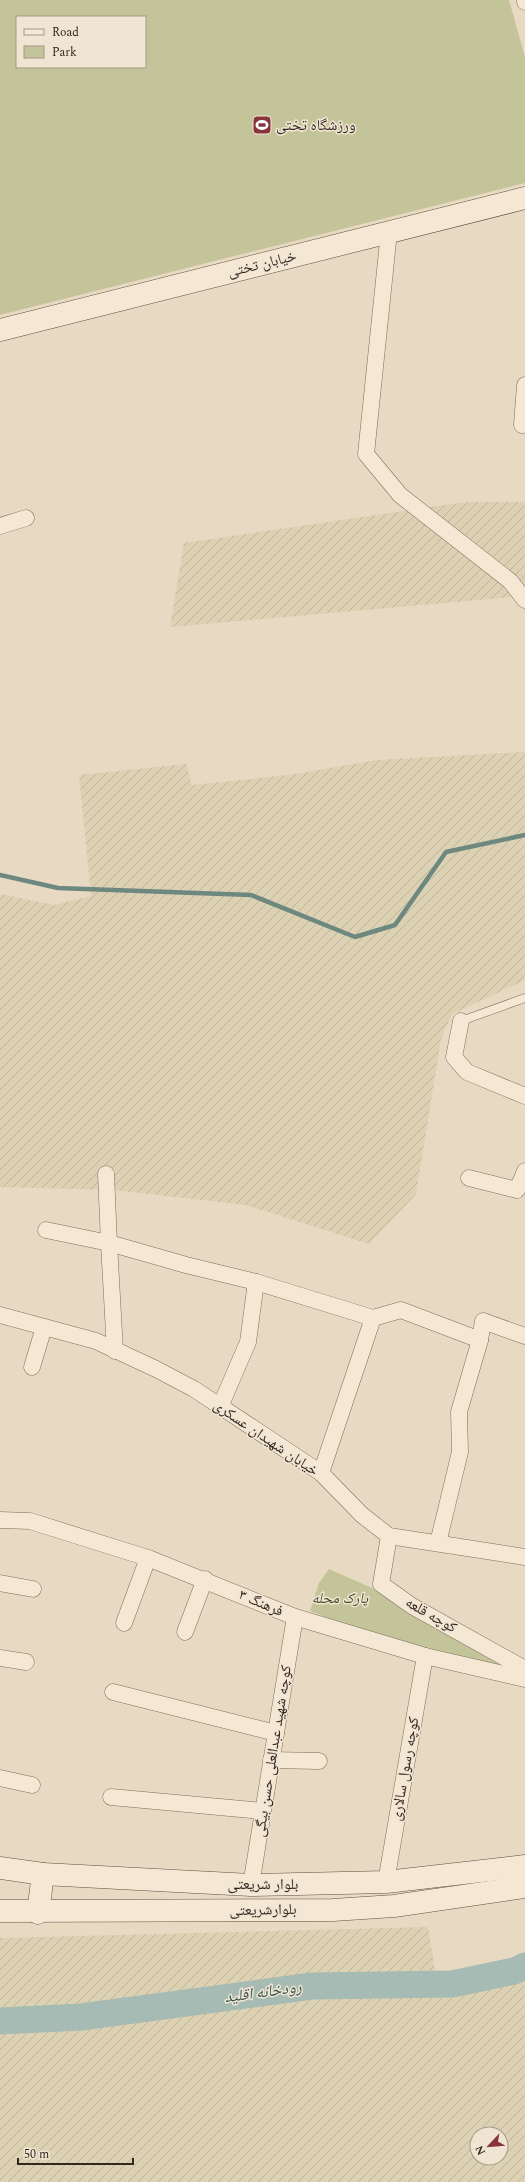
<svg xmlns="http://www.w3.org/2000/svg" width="525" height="2182" viewBox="0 0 525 2182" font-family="Spectral,'Noto Naskh Arabic',serif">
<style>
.farmland{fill:url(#farmland-furrows);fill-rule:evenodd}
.green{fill:#c3c499;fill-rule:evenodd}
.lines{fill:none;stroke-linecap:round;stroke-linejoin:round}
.stream{stroke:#6d887f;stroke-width:4.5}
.river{stroke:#a5bbb3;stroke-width:27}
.lane-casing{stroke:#806c5c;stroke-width:9}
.street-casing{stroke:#806c5c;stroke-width:17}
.secondary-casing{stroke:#624d40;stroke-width:23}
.lane{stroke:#f4e8d5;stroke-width:8}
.street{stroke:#f4e8d5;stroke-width:16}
.secondary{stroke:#f4e8d5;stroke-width:22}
.labels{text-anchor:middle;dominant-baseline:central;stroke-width:3;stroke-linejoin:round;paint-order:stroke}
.poi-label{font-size:15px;fill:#32261f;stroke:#f0e5d2;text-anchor:start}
.street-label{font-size:15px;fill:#32261f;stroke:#f0e5d2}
.park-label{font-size:15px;font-style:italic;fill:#464c28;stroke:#f0e5d2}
.water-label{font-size:16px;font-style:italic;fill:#30504a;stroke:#f0e5d2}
</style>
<defs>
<pattern id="farmland-furrows" width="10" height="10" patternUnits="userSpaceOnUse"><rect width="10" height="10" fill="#dcd1b2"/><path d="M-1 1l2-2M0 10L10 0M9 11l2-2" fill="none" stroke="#bdb399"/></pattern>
</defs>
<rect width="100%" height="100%" fill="#e8d9c3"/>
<g class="farmland">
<path d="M466,502H525V596L170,627L184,543Z"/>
<path d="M525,752V980L452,1014L441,1039L416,1194L369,1244L246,1205L114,1190L0,1187V894L54,905L91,896L79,775L186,764L192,785L289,775L377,760Z"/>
<path d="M428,1927L436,1976L481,1978L525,1964V2182H0V1938ZM477,2134H501V2158H477Z"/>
</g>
<g class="green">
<path d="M0,0H509L525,57V183L0,315ZM17,17H145V67H17Z"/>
<path d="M329,1569L372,1588L519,1661L515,1669L368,1634L310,1611L319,1583Z"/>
</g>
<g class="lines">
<path class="stream" d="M0,875L58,888L251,895L355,937L395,925L446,852L525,835"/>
<path class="river" d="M0,2021L81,2017L312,1986L452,1984L514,1971L525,1966"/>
<g class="lane-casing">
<path id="lane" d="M461,1021L525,998"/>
</g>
<g class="street-casing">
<g id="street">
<path d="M525,0V2"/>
<path d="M389,232L366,454L400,495L510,581L525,600"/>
<path d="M522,425L525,385"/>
<path d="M0,526L26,518"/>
<path d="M461,1021L454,1057L467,1072L525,1096"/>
<path d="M469,1178L517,1190L525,1171"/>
<path d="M46,1230L109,1243L106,1174"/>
<path d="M0,1315L96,1341L156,1369L194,1389L321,1473L362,1515L389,1536L525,1557"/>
<path d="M115,1351L109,1243L186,1265L256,1282L373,1318L401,1310L480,1340"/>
<path d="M32,1367L44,1327"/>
<path d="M220,1407L248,1342L256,1282"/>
<path d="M321,1473L373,1318"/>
<path d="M0,1520L30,1521L148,1558L295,1617L425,1656L525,1679"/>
<path d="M389,1536L381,1584L412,1606L525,1669"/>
<path d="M438,1543L460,1452L459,1412L480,1340L483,1321L525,1336"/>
<path d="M0,1583L33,1589"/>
<path d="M124,1623L148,1558"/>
<path d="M185,1632L205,1579"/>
<path d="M0,1658L26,1662"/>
<path d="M113,1692L276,1733"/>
<path d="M271,1760L319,1761"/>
<path d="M0,1778L32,1785"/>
<path d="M111,1797L263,1811"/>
<path d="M386,1882L425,1656"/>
<path d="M251,1885L295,1617"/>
</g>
</g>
<g class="secondary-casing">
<g id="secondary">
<path d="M0,330L525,198"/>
<path d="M0,1868L43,1874L251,1885L386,1882L525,1866"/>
<path d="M0,1911L333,1910L394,1906L525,1887"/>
<path d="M38,1913L43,1874"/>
</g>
</g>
<use href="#lane" class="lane"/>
<use href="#street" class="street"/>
<use href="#secondary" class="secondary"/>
</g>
<defs>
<g id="stadium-square" transform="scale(1)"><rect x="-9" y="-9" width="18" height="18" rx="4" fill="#87343d" stroke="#f0e5d2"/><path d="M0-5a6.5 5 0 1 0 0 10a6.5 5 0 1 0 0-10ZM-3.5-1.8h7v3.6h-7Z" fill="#fff"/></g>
</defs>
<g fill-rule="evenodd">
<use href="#stadium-square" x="262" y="125"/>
</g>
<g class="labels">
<g class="poi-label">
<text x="276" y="125">ورزشگاه تختی</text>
</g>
<g class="street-label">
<text transform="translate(262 264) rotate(-14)">خیابان تختی</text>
<text transform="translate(266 1438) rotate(34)">خیابان شهیدان عسکری</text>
<text transform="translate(261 1603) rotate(23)">فرهنگ ۳</text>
<text transform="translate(431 1615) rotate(30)">کوچه قلعه</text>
<text transform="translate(273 1751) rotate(-81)">کوچه شهید عبدالعلی حسن بیگی</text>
<text transform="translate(405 1769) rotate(-80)">کوچه رسول سالاری</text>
<text x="263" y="1884">بلوار شریعتی</text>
<text transform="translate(263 1910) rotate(-1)">بلوارشریعتی</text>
</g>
<g class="park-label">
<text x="340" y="1598">پارک محله</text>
</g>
<g class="water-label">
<text transform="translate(263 1992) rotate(-8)">رودخانه اقلید</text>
</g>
</g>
<rect x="16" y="16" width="130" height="52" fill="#f0e5d2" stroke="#a4998a"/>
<rect x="24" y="29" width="20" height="6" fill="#f4e8d5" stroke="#a4998a"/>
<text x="52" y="36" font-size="12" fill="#32261f">Road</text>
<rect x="24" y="46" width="20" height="12" fill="#c3c499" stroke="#a4998a"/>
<text x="52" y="56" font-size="12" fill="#32261f">Park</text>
<g transform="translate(489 2146) rotate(244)"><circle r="19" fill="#f0e5d2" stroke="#a4998a"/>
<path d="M0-3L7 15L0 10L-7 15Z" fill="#87343d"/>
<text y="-6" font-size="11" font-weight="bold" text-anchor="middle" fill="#32261f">N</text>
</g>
<path d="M18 2158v6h115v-6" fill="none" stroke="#32261f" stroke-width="2"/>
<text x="24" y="2158" font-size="12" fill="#32261f" stroke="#f0e5d2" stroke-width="3" paint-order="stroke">50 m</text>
</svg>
